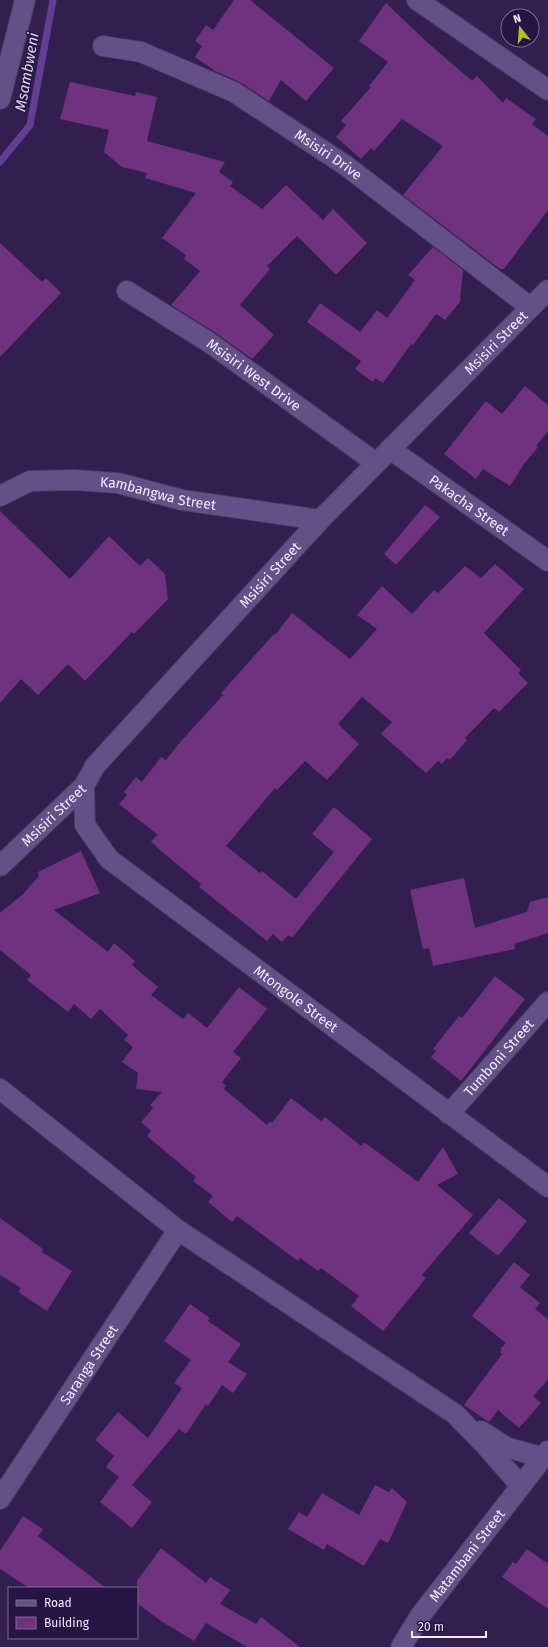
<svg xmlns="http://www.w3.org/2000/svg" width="548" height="1647" viewBox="0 0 548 1647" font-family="'Fira Sans',sans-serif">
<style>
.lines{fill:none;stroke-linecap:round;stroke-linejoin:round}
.stream{stroke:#613f95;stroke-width:7}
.building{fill:#6f327f}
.minor-casing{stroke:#493761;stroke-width:22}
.minor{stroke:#625086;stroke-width:20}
.labels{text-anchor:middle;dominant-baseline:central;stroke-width:3;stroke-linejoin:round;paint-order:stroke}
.street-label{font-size:14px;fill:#f1ebff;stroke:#281444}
.water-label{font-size:15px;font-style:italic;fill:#dbd4ec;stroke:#281444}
</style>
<rect width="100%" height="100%" fill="#321e4f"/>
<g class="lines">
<path class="stream" d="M0,162L30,125L53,0"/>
</g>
<g class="building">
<path d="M234,0H250L334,68L306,101L281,80L269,101L240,82L215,71L195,57L202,46L195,41L206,25L213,30Z"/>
<path d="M386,3L428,43L472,81L477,76L503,103L506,98L536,119L532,124L548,136V210L504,269H500L403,195L443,146L402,119L374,151L371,148L361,159L336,137L346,125L341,121L371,87L369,86L388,62L359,41Z"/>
<path d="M70,82L135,96L136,92L157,97L147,141L225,162L219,172L233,182L230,186L262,209L286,185L323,220L333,209L367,243L336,275L297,236L267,266L270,269L240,305L274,335L252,359L216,333L171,305L200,271L184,259L186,255L162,238L196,193L145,178L147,173L122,167L104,152L109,130L60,119Z"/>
<path d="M0,243L42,282L46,278L61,293L0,357Z"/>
<path d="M433,247L463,270L460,302L445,320L436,314L413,345L411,344L383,383L375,378L373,382L355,369L361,361L307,322L320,303L360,332L377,310L387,318L415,280L408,275Z"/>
<path d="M525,386L548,405V431L536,446L538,447L524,464L510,486L483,469L476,479L444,454L486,401L502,414Z"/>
<path d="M425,505L440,517L396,565L384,554Z"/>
<path d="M0,511L70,579L109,536L140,566L148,558L165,574L168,599L134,634L132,632L85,681L68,664L38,695L21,679L0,703Z"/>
<path d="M495,564L524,589L484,633L521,670L518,673L528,683L499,712L494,708L465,738L467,740L450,760L447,758L442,764L438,761L426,773L381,734L392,722L362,697L338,724L359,744L327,780L305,761L277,790L275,788L226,846L260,873L262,871L296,899L334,852L312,834L334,807L372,839L292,938L288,935L282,942L273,934L267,941L199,887L201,884L161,851L151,841L158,835L119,804L127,795L124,792L136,777L142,782L161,757L166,760L182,740L223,695L221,693L274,634L275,635L292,613L350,659L377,629L357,615L382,586L412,614L434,590L438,593L465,566L481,578Z"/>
<path d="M81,851L100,893L54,910L108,952L114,943L135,961L132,965L158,987L151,995L183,1019L188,1013L207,1028L239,987L267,1009L233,1052L241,1058L222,1082L226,1086L224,1089L267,1125L270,1121L272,1123L291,1098L321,1121L325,1117L361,1146L364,1142L418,1182L443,1147L458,1174L437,1185L473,1215L422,1275L426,1278L383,1331L351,1306L359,1296L321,1268L318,1271L300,1258L298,1261L237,1216L232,1222L208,1202L213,1196L193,1181L196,1177L147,1136L151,1131L141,1122L153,1108L150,1105L162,1092L136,1089L138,1073L122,1062L133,1047L124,1040L128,1035L100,1009L91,1019L74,1004L68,1012L27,980L31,975L0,950V913L22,895L39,876L38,872Z"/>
<path d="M464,878L475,928L527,912L530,902L548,897V933L514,944L515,949L433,966L429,948L423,949L410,890Z"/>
<path d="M495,976L525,999L461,1081L431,1057L436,1051L433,1049L459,1016L462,1018Z"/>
<path d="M499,1198L527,1221L498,1256L469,1233Z"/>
<path d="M0,1218L43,1249L42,1252L72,1271L47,1311L18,1292L21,1288L0,1275Z"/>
<path d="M514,1262L530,1275L520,1287L540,1303L535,1309L548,1319V1380L533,1396L541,1403L519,1428L498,1410L489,1422L464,1405L502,1354L500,1352L502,1350L500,1349L506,1343L472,1316Z"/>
<path d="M190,1304L210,1318L208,1321L241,1344L228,1362L247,1374L233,1393L222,1385L208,1406L206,1404L186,1434L179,1429L132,1485L152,1502L132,1528L100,1502L119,1477L106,1467L114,1456L95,1440L118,1412L148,1438L182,1388L174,1383L191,1360L164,1341Z"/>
<path d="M375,1485L389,1492L392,1488L407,1502L388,1543L380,1539L364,1566L327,1544L324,1550L288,1529L299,1512L307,1517L322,1493L359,1515Z"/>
<path d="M23,1516L43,1529L38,1536L106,1588H29L0,1569V1551Z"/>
<path d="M161,1548L206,1583L210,1577L230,1590L220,1604L256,1624L261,1617L300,1647H247L206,1623L194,1641L161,1621L137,1603V1581Z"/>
<path d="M527,1549L548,1564V1609L502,1577L513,1562L516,1564Z"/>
</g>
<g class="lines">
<g class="minor-casing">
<g id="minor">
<path d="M417,0L548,90"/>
<path id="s1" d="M103,46L141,52L234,92L345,165L530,307"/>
<path d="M0,99L25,0"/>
<path id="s2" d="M127,291L210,343L376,463"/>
<path id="s3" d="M390,449L548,561"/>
<path id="s4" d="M0,496L30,481L74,480L118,483L182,500L320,520"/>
<path id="s5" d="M84,786L85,825L109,859L548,1187"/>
<path id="s6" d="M0,866L84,786L95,766L320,520L548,290"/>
<path d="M0,1089L178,1230L455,1414L485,1445L521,1486"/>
<path id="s7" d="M449,1114L548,1002"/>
<path d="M481,1431L506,1447L544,1458"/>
<path id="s8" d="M0,1499L178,1230"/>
<path id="s9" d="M401,1647L420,1616L548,1451"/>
</g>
</g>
<use href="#minor" class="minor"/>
</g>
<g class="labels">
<g class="street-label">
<text stroke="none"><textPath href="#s1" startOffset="253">Msisiri Drive</textPath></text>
<text stroke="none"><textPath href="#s6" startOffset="722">Msisiri Street</textPath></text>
<text stroke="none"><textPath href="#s2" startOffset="152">Msisiri West Drive</textPath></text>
<text stroke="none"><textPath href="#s4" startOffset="163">Kambangwa Street</textPath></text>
<text stroke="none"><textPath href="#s3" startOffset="97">Pakacha Street</textPath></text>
<text stroke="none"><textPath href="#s6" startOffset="398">Msisiri Street</textPath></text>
<text stroke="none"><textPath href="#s6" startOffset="74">Msisiri Street</textPath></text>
<text stroke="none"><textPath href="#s5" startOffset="314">Mtongole Street</textPath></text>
<text stroke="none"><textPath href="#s7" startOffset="75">Tumboni Street</textPath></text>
<text stroke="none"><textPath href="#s8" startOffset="161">Saranga Street</textPath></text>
<text stroke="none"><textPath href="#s9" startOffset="113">Matambani Street</textPath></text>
</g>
<g class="water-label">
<text transform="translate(27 72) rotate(-80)">Msambweni</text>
</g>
</g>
<rect x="8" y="1587" width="130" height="52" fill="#281444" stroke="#786a8f"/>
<rect x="16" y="1600" width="20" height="6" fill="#625086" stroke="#786a8f"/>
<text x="44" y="1607" font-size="12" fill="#f1ebff">Road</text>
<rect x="16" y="1617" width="20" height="12" fill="#6f327f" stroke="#786a8f"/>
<text x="44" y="1627" font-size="12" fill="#f1ebff">Building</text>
<g transform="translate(520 28) rotate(343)"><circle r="19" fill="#281444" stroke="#786a8f"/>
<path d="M0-3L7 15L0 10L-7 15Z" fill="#acc612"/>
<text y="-6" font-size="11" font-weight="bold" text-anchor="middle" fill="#f1ebff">N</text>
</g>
<path d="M412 1631v6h74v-6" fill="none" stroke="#f1ebff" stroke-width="2"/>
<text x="418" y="1631" font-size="12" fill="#f1ebff" stroke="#281444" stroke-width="3" paint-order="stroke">20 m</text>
</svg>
